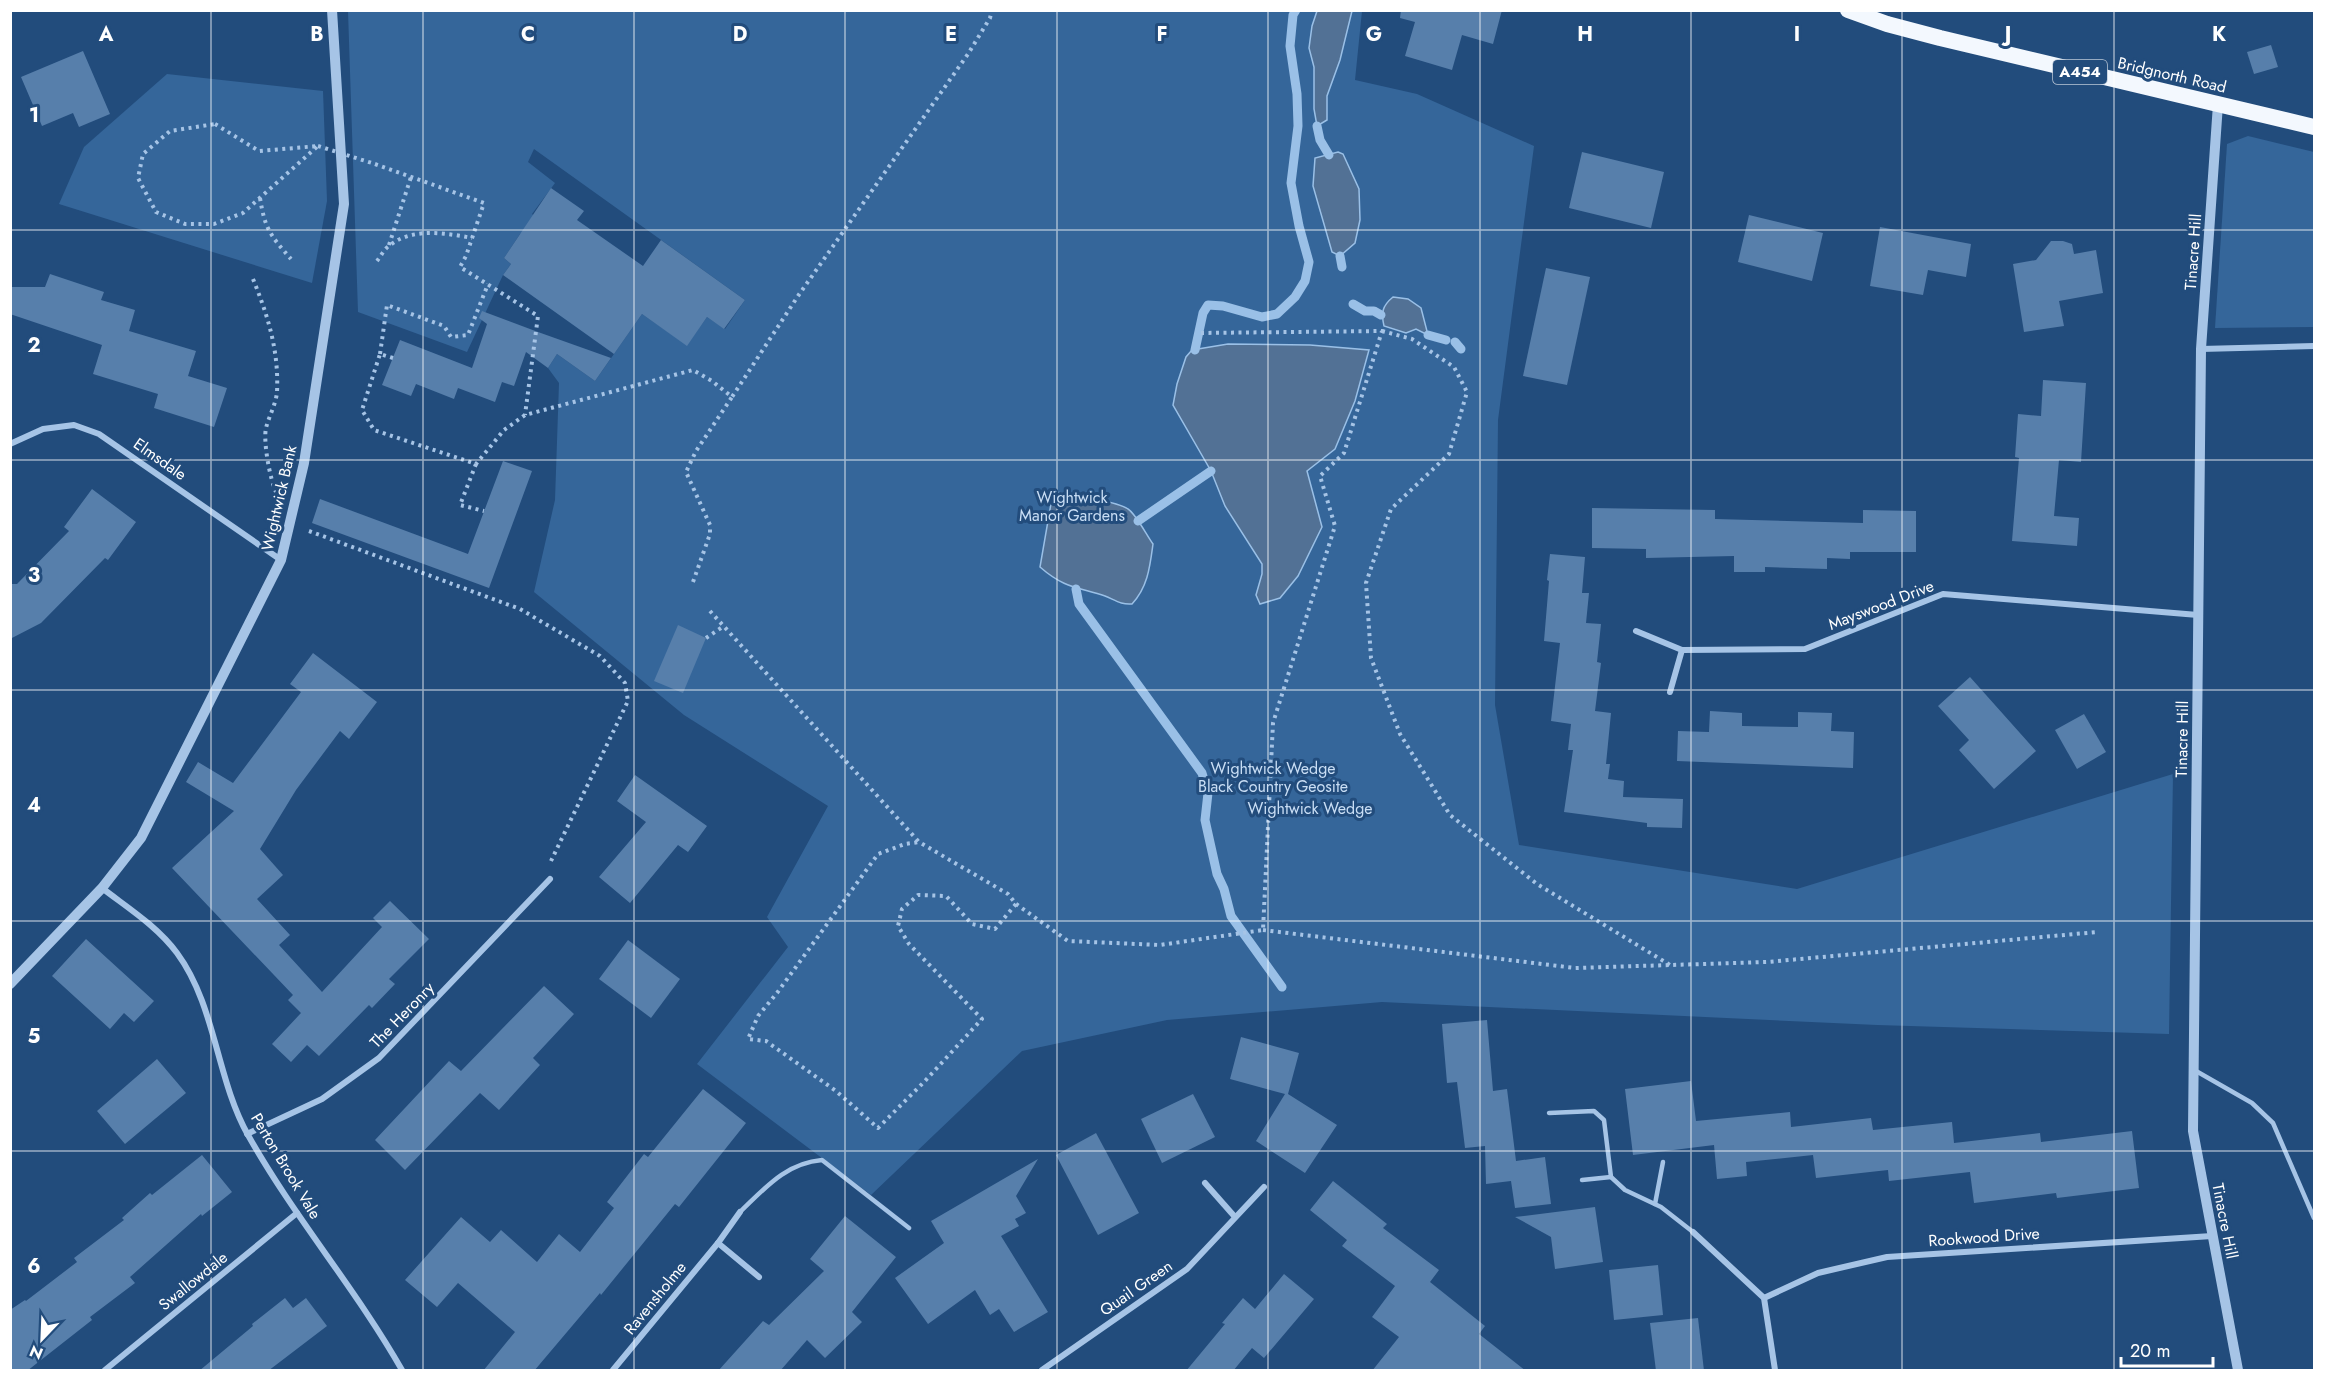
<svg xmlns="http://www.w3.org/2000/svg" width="2325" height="1381" viewBox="0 0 2325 1381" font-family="Jost,sans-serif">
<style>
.green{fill:#35669a}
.water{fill:#527195;stroke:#9ac0e7;stroke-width:1.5}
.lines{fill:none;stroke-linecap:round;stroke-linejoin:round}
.stream{stroke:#9ac0e7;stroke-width:9}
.building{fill:#577fab}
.path{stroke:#a6c4e6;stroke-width:4;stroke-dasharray:3 4.5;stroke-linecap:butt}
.service{stroke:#a6c4e6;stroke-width:4.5}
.minor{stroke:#a6c4e6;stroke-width:6}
.tertiary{stroke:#a6c4e6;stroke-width:10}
.trunk{stroke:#f3f8fe;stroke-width:16}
.path-bridge{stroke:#a6c4e6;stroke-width:4;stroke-dasharray:3 4.5;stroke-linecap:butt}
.grid{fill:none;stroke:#fff;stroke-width:1.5;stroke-opacity:0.55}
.labels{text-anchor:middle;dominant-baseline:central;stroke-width:6;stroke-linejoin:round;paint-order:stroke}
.shield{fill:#224c7c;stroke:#bdc9d8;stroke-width:1.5}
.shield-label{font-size:15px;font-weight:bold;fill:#fff}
.street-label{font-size:16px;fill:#fff;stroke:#224c7c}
.park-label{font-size:16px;fill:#c9def5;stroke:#224c7c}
.grid-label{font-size:20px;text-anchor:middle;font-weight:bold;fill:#fff;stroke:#224c7c;stroke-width:6;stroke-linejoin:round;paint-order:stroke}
</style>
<rect width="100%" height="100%" fill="#224c7c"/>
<g class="green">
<path d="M348,11H1362L1355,80L1417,94L1534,146L1498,420L1495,705L1519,845L1797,889L2173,774L2169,1034L1877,1025L1382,1002L1167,1020L1022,1051L871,1195L697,1064L788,947L767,917L828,806L684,715L534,592L555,500L559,383L548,368L557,354L595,381L642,314L687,345L707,317L725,329L745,300L534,149L528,162L555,183L532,214L541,221L520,234L504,258L511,264L503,275L467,352L358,312Z"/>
<path d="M167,74L323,91L327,201L312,283L59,204L84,147Z"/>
<path d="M2248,136L2314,152V327L2215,328L2227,144Z"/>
</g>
<g class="water">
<path d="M1317,11H1352L1340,60L1327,96V120L1317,126L1314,109V67L1309,48L1312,26Z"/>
<path d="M1338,152L1343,154L1359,189L1360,220L1355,243L1340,256L1332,252L1313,186L1315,158Z"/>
<path d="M1393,297L1408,299L1421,308L1428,335L1416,329L1406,333L1384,326C1381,313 1382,306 1393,297Z"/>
<path d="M1228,344L1310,345L1369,350L1355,401L1335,449L1307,471L1322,527L1298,576L1280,598L1260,604L1256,595L1262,574V564L1225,506L1211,471L1173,405L1177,384L1186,357L1192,350Z"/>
<path d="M1053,492C1066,493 1119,502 1128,509C1136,514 1147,536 1153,544C1150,566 1148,587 1132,604C1121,605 1115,600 1105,596C1077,587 1064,588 1040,567Z"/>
</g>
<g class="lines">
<g class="stream">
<path d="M1317,126L1320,140L1329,155"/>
<path d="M1340,256L1342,267"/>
<path d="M1353,304L1365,311H1374L1381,315"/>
<path d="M1428,335L1446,340"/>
<path d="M1455,342L1461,349"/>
<path d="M1195,350L1203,313L1208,305L1223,306L1262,317L1277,314L1295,297L1305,281L1309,262L1299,226L1291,183L1298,126L1297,94L1290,46L1293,15L1296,10"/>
<path d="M1138,521L1211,471"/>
<path d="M1076,589L1079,604L1202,773L1208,793L1205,820L1217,874L1224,889L1231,916L1282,987"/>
</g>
</g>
<g class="building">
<path d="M1401,10H1502L1493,44L1462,35L1452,70L1405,56L1415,22L1400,18Z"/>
<path d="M2271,45L2278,67L2254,74L2247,52Z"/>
<path d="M83,51L110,114L79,127L73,113L42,126L21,77Z"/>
<path d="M1582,152L1664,172L1651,228L1569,208Z"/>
<path d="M551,188L584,211L577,220L643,266L661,240L745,300L724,329L707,317L687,346L642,314L614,354L503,275L511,264L504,258Z"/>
<path d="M1749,215L1823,233L1812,281L1738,262Z"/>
<path d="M1880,227L1971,244L1966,277L1928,270L1923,295L1870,286Z"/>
<path d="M2051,241H2063L2072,244L2074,254L2096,250L2103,293L2059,301L2064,326L2024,332L2013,264L2036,260Z"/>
<path d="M1546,268L1590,277L1567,385L1523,376Z"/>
<path d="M50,274L104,292L101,300L135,310L129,331L196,351L188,376L227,388L214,427L154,408L158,394L93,374L102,345L10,314V287H45Z"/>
<path d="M482,311L538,332L611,358L595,381L557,354L548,368L526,352L514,386L502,382L495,402L458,388L454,399L416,384L411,396L382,385L400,340L472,368L487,324L479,318Z"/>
<path d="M2043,380L2086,383L2081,462L2059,460L2054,516L2079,518L2077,546L2012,541L2019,458L2015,457L2018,414L2041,416Z"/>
<path d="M503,461L532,471L489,588L312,523L320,499L468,554Z"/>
<path d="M92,489L136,522L108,560L105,558L41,623L10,639V584H17L69,531L64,527Z"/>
<path d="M1592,508L1715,510V519L1863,523V510L1916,511V552H1850V559L1827,558V569L1765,567V572H1734V556L1646,558V549L1592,548Z"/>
<path d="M1550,554L1585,557L1582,593H1589L1586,623L1601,624L1597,662L1601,663L1595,711L1611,713L1606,764H1610L1608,779L1624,781L1623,797L1683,799L1682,828L1647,827V823L1564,812L1573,750H1568L1571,724L1551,721L1560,643L1544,641L1549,581L1547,580Z"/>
<path d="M678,625L706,638L683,693L654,681Z"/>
<path d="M313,653L377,702L349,739L340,731L296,790L260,849L283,875L257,899L290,935L279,945L322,992L382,927L373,918L390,901L429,939L389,979L395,984L372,1008L369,1005L319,1056L307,1045L291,1062L272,1044L301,1013L288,1000L293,995L172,868L234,811L186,782L198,762L233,783L301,692L290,684Z"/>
<path d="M1970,677L2036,751L1994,789L1959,750L1969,740L1938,706Z"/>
<path d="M1710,711L1742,713V726L1798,727V712L1832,713L1831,731L1854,732L1853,768L1677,761L1678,731L1709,732Z"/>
<path d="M2084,714L2106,752L2077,769L2055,730Z"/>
<path d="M635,775L707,826L688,852L678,845L630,903L599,877L646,822L617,801Z"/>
<path d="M86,939L154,1001L134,1022L124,1013L110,1029L52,976Z"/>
<path d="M628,940L680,979L651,1018L599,979Z"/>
<path d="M544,986L574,1014L533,1058L540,1065L499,1110L480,1093L405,1170L375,1140L449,1061L461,1071Z"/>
<path d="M1487,1020L1493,1091L1507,1089L1516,1161L1545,1157L1551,1204L1515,1208L1511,1181L1486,1184L1485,1146L1465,1148L1457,1082L1447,1083L1442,1024Z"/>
<path d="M1241,1037L1299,1053L1288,1094L1337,1125L1305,1173L1256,1141L1285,1094L1230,1079Z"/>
<path d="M157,1059L186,1093L125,1144L97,1111Z"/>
<path d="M1691,1081L1696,1121L1790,1112L1791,1127L1871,1118L1873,1130L1952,1122L1954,1143L2040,1133L2041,1142L2132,1131L2139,1188L2057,1198L2056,1193L1974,1203L1970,1172L1889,1181L1888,1170L1816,1178L1813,1155L1746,1162L1747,1176L1717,1179L1714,1145L1633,1155L1625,1089Z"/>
<path d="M703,1089L746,1123L679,1207L675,1204L601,1295L600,1293L534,1371H483L515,1332L458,1283L437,1307L405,1280L461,1217L490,1242L501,1230L537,1262L559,1234L580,1252L614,1208L607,1202L644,1154L648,1157Z"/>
<path d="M1193,1094L1215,1137L1162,1163L1141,1119Z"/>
<path d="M1096,1133L1139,1213L1098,1235L1056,1155Z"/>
<path d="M202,1155L232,1192L202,1216L201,1214L130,1277L135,1283L90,1317L92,1320L27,1371H10V1310L25,1300L26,1301L77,1262L74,1258L124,1220L122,1218L150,1193L152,1195Z"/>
<path d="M1038,1159L1016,1196L1026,1213L1015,1219L1019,1226L1001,1236L1048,1312L1014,1332L999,1309L990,1315L975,1290L928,1324L895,1278L944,1243L931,1221Z"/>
<path d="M1333,1181L1387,1224L1383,1228L1439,1270L1430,1282L1485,1326L1479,1334L1526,1371H1372L1399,1337L1372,1317L1395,1286L1342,1246L1347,1240L1310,1210Z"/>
<path d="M1595,1207L1603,1262L1555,1269L1551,1237L1515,1217Z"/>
<path d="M845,1216L896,1257L852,1312L862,1322L825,1358L807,1340L780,1371H718L763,1321L769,1325L824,1271L810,1259Z"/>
<path d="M1658,1265L1663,1315L1614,1320L1609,1270Z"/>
<path d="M1284,1274L1314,1299L1264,1358L1252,1348L1233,1371H1186L1225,1324L1222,1323L1243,1298L1255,1309Z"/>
<path d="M285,1298L293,1308L306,1298L327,1326L268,1371H199L253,1326L252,1324Z"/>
<path d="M1698,1318L1704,1371H1656L1650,1323Z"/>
</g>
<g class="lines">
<g class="path">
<path d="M215,124L259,151L318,146L243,213L214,224H185L156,212L138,178L143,154L170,131Z"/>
<path d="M375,164L484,203L466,256L460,267L538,316L525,415"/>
<path d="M260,198C265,229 270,235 291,259"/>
<path d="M389,245L411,177"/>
<path d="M377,261C381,256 384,249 389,246C412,227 445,233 472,238"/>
<path d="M253,279C268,316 279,351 277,392C276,404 269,416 266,428C263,442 270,479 276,492"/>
<path d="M1382,331L1412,339L1454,367L1467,392L1449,454L1391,509L1366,583L1371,658L1400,734L1450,815L1537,884L1670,965"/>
<path d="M380,354L387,305L444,326L451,337L468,335L488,284"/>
<path d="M393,358L380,354L362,410L374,430L476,464L504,430L525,415L693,370L712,381L732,397L798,296L968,54L990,18L992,10"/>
<path d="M476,464L460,505L484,511"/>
<path d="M309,531L520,609L600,656L625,683L628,701L551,861"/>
<path d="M693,582L710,534V525L686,472L696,451L732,397"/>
<path d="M710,611L919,842L1008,894L1016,904L995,929L972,924L946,896L918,895L902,909L898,926L909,944L982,1019L924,1082L878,1128L836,1091L766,1041L748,1039L758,1016L777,993L878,854L905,844L919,842"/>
<path d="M706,638L724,626"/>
<path d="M1016,904L1068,941L1160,945L1263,930L1273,723L1335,526L1320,476L1344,453L1382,331L1199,333"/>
<path d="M1263,930L1575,968L1767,962L2097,932"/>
</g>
<g class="service">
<path d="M2196,1071L2252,1103L2273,1123L2314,1218"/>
<path d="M1549,1113L1594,1111L1604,1120L1611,1177L1625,1190L1661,1207L1693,1232"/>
<path d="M1582,1180L1611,1177"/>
<path d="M1655,1204L1663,1162"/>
<path d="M740,1212C765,1188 786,1163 822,1160L909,1228"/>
</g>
<g class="minor">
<path d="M2201,349L2314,346"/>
<path d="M10,444L43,429L74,425L99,434L281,560"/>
<path d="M1636,631L1682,650L1805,649L1943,594L2198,615"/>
<path d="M1670,692L1682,650"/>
<path d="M102,888C128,908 157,926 177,953C216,1006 216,1078 248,1135C294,1217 356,1289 402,1370"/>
<path d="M247,1134L322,1099L379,1058L550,879"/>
<path d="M1205,1183L1235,1217"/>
<path d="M1693,1232L1764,1298L1775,1370"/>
<path d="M718,1243L759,1277"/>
<path d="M1764,1298L1818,1273L1887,1257L2212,1236"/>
<path d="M105,1370L297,1213"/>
<path d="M613,1370L718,1243L740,1212"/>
<path d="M1042,1370L1187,1269L1264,1187"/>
</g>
<g class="tertiary">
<path d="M2218,104L2201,349L2193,1131L2238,1370"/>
<path d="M10,984L102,888L141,838L281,560L304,463L344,204L332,10"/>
</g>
<path class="trunk" d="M1848,10L1887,24L1940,38L2314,127"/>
<path class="path-bridge" d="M318,146L375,164"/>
</g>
<path class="grid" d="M211,10V1370M423,10V1370M634,10V1370M845,10V1370M1057,10V1370M1268,10V1370M1480,10V1370M1691,10V1370M1902,10V1370M2114,10V1370M10,230H2314M10,460H2314M10,690H2314M10,921H2314M10,1151H2314"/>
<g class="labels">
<rect class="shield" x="2053" y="60" width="54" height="24" rx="4.5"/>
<g class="shield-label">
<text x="2080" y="72">A454</text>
</g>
<g class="street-label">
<text transform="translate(2172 75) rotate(13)">Bridgnorth Road</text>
<text transform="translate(2193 252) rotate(-86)">Tinacre Hill</text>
<text transform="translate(160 459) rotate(35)">Elmsdale</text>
<text transform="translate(279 498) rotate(-77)">Wightwick Bank</text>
<text transform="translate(1881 605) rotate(-21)">Mayswood Drive</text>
<text transform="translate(2182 739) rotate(-89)">Tinacre Hill</text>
<text transform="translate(402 1015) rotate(-46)">The Heronry</text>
<text transform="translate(286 1166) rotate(59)">Perton Brook Vale</text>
<text transform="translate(2225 1221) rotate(79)">Tinacre Hill</text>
<text transform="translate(1984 1237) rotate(-4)">Rookwood Drive</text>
<text transform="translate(193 1281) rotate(-39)">Swallowdale</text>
<text transform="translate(1136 1288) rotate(-35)">Quail Green</text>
<text transform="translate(655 1298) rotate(-51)">Ravensholme</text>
</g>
<g class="park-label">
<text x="1072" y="497">Wightwick<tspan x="1072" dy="18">Manor Gardens</tspan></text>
<text x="1273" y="768">Wightwick Wedge<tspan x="1273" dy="18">Black Country Geosite</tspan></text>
<text x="1310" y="808">Wightwick Wedge</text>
</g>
</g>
<g class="grid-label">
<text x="106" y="41">A</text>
<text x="317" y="41">B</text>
<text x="528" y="41">C</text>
<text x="740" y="41">D</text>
<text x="951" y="41">E</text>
<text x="1162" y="41">F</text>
<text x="1374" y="41">G</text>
<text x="1585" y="41">H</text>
<text x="1797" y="41">I</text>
<text x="2008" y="41">J</text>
<text x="2219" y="41">K</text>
<text x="34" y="122">1</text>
<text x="34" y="352">2</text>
<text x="34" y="582">3</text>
<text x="34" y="812">4</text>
<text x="34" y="1043">5</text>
<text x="34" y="1273">6</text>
</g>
<rect width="2325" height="1381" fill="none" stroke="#ffffff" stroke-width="24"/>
<g transform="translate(42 1339) rotate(203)" stroke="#224c7c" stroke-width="4.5" paint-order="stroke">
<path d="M0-4.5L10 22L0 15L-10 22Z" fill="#ffffff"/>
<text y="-9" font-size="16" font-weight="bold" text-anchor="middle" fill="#ffffff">N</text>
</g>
<path d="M2121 1357v9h92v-9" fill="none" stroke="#ffffff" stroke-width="3"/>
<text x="2130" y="1357" font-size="18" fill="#ffffff" stroke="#224c7c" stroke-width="4.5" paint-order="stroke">20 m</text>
</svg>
